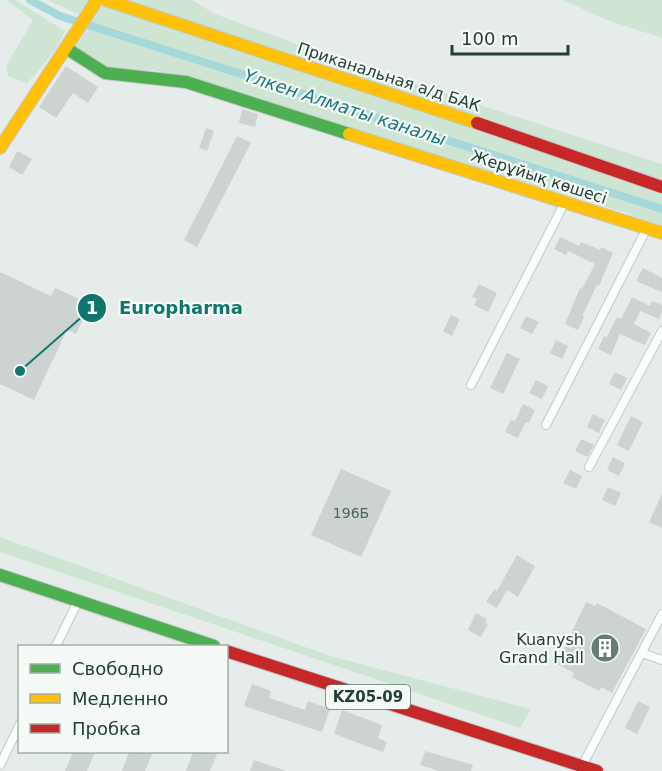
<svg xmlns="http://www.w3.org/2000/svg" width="662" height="771" viewBox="0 0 662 771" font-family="'DejaVu Sans',sans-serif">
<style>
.green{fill:#cfe5d4}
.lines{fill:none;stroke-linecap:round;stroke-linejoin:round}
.canal{stroke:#a6d8da;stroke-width:8}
.building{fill:#cdd3d0}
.street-casing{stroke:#c3c9c6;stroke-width:10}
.fast-casing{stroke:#c2c9c6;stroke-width:14}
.slow-casing{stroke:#c2c9c6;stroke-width:14}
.jam-casing{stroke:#c2c9c6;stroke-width:14}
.street{stroke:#fbfcfc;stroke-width:8}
.fast{stroke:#4caf50;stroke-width:12}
.slow{stroke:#ffc107;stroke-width:12}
.jam{stroke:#c62828;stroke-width:12}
.labels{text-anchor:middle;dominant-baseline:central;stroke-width:4.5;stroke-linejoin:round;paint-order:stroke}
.number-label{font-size:14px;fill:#4e665c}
.shield{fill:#f5faf7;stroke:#62786f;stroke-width:1.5}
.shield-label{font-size:15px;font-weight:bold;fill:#234035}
.street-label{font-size:16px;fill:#234035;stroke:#f5faf7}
.poi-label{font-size:16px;fill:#234035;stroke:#f5faf7;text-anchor:end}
.water-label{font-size:18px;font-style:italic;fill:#1b787e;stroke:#f5faf7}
.leader{fill:none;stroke:#0f766e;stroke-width:2}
.callout-dot{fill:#0f766e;stroke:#f5faf7;stroke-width:2}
.mark-label{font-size:18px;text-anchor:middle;font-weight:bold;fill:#fff}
.callout-label{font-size:18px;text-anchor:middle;font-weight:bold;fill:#0f766e;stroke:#f5faf7;stroke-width:4.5;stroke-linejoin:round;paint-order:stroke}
</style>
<rect width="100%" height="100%" fill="#e6ece9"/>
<g class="green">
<path d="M6,0H15L65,31C57,51 42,67 27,83L8,76L6,66L33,20Z"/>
<path d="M48,0H192L215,14L341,60L662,164V228L623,212L154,70L112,69L95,64L71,46L88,19Z"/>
<path d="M563,0H662V38L604,19Z"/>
<path d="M0,537L330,656L531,709L520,728L0,552Z"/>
</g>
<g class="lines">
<path class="canal" d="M30,0L60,16L662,209"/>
</g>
<g class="building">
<path d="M66,66L98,87L88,103L73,93L56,118L39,107Z"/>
<path d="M242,109L258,114L255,127L239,123Z"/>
<path d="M206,128L214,131L207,151L199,148Z"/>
<path d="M237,136L251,143L197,247L184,240Z"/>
<path d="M17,151L32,159L22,175L9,167Z"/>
<path d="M560,237L579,246L581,242L600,250L601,247L613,253L599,286L597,285L582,316L584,317L578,330L565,324L580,288L582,289L595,264L568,251L566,255L554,249Z"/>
<path d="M643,268L662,278V292L636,281Z"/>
<path d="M0,272L51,296L55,288L90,304L76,334L67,330L34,400L0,384Z"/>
<path d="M479,284L497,293L488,312L474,305L477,299L472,297Z"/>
<path d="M632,297L650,306L652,301L662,305V312L659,319L640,311L634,324L651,333L645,345L620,334L611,355L598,349L604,336L607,337L617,317L621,319Z"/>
<path d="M451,315L460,319L452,336L443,331Z"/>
<path d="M526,316L539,322L532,334L520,328Z"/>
<path d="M556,340L568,346L562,359L550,353Z"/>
<path d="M507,353L520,359L503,394L490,388Z"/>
<path d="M615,372L627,378L621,390L609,384Z"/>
<path d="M536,380L548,386L542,399L529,393Z"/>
<path d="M523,404L535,410L529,423L526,422L518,438L505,432L511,420L515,421Z"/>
<path d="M593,414L605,420L599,433L587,427Z"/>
<path d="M631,416L643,422L629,451L617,445Z"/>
<path d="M581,439L594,445L587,457L575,451Z"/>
<path d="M613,457L625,463L619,476L607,470Z"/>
<path d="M341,469L391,491L361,557L311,535Z"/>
<path d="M570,470L582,476L576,489L563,483Z"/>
<path d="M608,487L621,493L615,506L602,500Z"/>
<path d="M662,494V528L649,522Z"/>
<path d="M517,555L535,566L518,597L507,590L497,608L486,602L494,589L497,591Z"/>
<path d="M586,602L595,606L597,603L646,629L612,693L601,687L599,691L572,677L574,673L557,664Z"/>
<path d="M476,613L487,619L485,623L488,624L481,637L468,630Z"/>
<path d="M252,684L271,691L269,698L305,710L308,701L330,709L322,732L244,706Z"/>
<path d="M638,701L650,707L637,734L625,728Z"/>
<path d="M342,710L382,725L378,738L387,742L383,752L334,734Z"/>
<path d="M425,751L473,765L471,771H439L420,765Z"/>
<path d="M73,752H95L87,771H65Z"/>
<path d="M129,752H153L145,771H122Z"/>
<path d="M193,752H218L210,771H186Z"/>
<path d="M254,760L284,770V771H250Z"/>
</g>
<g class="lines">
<g class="street-casing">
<g id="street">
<path d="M471,385L565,202"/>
<path d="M546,425L647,228"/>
<path d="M589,467L662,331"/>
<path d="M56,646L78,601"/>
<path d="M642,653L662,660"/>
<path d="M0,765L20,724"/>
<path d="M582,766L662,614"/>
</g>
</g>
<g class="fast-casing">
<g id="fast">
<path d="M66,48L105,73L186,82L349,134"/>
<path d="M0,575L214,646"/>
</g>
</g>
<g class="slow-casing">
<g id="slow">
<path d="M106,0L477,123"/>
<path d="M349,134L662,233"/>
<path d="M0,148L97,0"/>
</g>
</g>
<g class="jam-casing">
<g id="jam">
<path d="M477,123L662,187"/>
<path d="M226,651L597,771"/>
</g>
</g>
<use href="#street" class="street"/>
<use href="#fast" class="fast"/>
<use href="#slow" class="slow"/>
<use href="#jam" class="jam"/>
</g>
<defs>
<g id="building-disc" transform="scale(1.5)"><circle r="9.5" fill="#677c74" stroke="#f5faf7"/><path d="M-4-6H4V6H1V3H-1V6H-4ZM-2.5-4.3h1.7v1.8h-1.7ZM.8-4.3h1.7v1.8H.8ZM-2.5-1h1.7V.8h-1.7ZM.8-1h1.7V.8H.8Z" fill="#fff"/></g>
</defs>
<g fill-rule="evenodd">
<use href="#building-disc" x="605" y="648"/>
</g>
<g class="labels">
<g class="number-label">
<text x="351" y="513">196Б</text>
</g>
<rect class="shield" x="326" y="685" width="84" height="24" rx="4.5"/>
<g class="shield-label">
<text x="368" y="697">KZ05-09</text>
</g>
<g class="street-label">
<text transform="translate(389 77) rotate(18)">Приканальная а/д БАК</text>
<text transform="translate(539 177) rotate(18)">Жерұйық көшесі</text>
</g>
<g class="poi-label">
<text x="584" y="639">Kuanysh<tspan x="584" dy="18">Grand Hall</tspan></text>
</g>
<g class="water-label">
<text transform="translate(345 107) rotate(18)">Үлкен Алматы каналы</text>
</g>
</g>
<path class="leader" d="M20 371L92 308"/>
<g class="callout-dot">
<circle cx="20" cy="371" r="6"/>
<circle cx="92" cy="308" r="15"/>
</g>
<g class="mark-label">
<text x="92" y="314">1</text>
</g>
<g class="callout-label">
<text x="181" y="314">Europharma</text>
</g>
<rect x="18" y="645" width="210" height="108" fill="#f5faf7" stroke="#a1b0a9" stroke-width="1.5"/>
<rect x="30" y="664" width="30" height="9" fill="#4caf50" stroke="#a1b0a9" stroke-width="1.5"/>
<text x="72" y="675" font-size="18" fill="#234035">Свободно</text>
<rect x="30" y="694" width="30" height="9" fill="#ffc107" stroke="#a1b0a9" stroke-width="1.5"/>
<text x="72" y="705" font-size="18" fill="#234035">Медленно</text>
<rect x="30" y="724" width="30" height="9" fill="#c62828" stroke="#a1b0a9" stroke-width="1.5"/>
<text x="72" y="735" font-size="18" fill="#234035">Пробка</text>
<path d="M452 45v9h116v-9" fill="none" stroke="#234035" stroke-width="3"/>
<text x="461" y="45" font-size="18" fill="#234035" stroke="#f5faf7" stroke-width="4.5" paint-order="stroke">100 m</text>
</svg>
